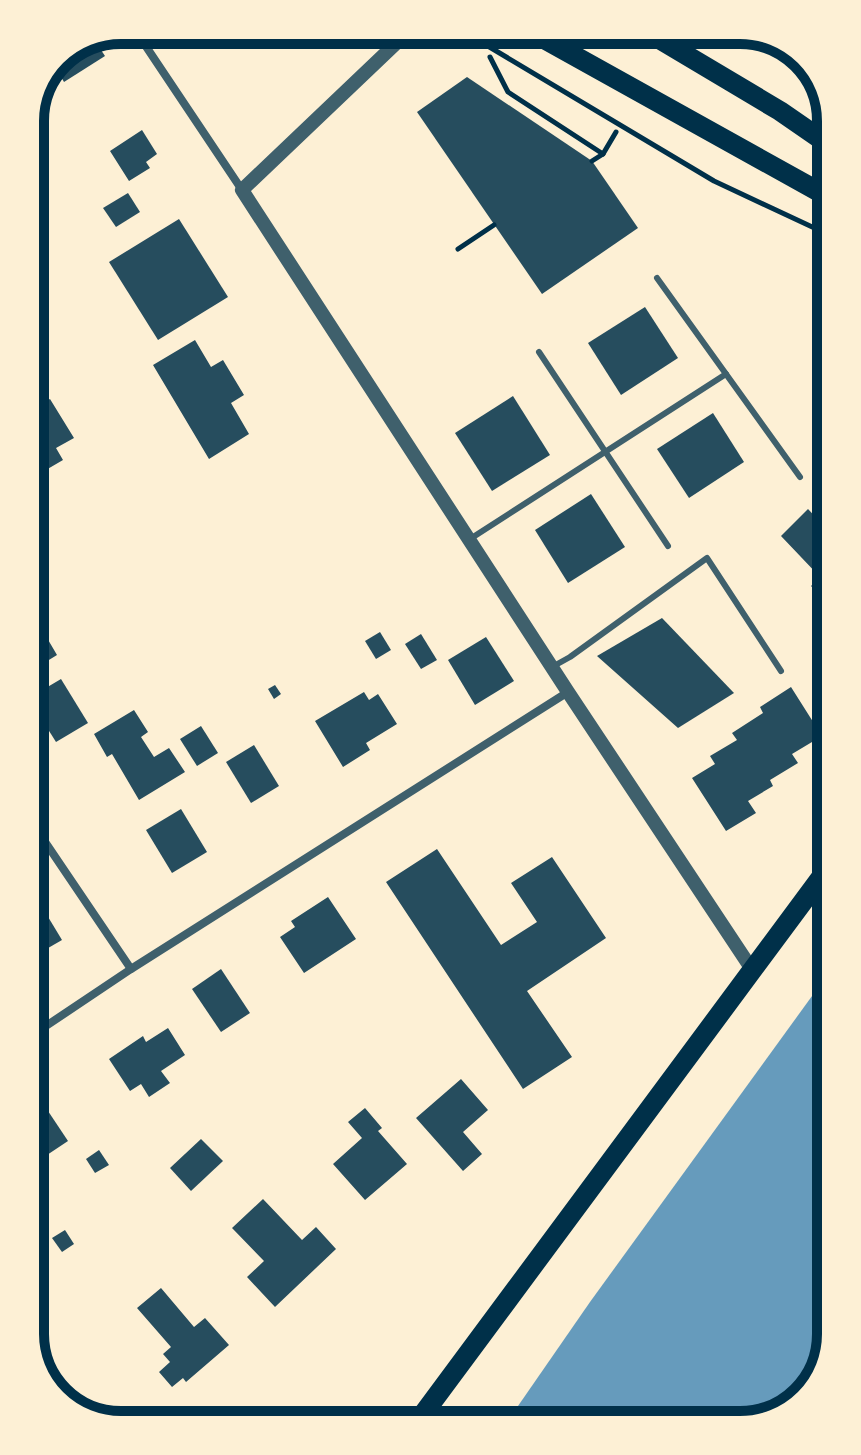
<svg xmlns="http://www.w3.org/2000/svg" width="861" height="1455" viewBox="0 0 861 1455" font-family="Arial,sans-serif">
<style>
.water{fill:#669bbc}
.building{fill:#264d5e}
.lines{fill:none;stroke-linecap:round;stroke-linejoin:round}
.path{stroke:#003049;stroke-width:5}
.service{stroke:#3f606c;stroke-width:6}
.minor{stroke:#3f606c;stroke-width:8}
.tertiary{stroke:#3f606c;stroke-width:14}
.primary{stroke:#003049;stroke-width:20}
.rim{fill:none;stroke:#003049;stroke-width:10}
</style>
<rect width="100%" height="100%" fill="#fdf0d5"/>
<path class="water" d="M828,974L831,1334L816,1384L780,1416L509,1419L590,1302Z"/>
<g class="building">
<path d="M241,30H270L249,43Z"/>
<path d="M95,41L105,56L64,82L54,64L57,56Z"/>
<path d="M467,77L592,161L638,228L542,294L417,112Z"/>
<path d="M142,130L157,154L146,162L150,168L129,181L110,151Z"/>
<path d="M128,193L140,212L116,227L103,208Z"/>
<path d="M179,219L228,297L158,340L109,262Z"/>
<path d="M645,307L678,358L621,395L588,343Z"/>
<path d="M195,340L211,367L223,360L244,395L231,403L249,434L209,459L153,365Z"/>
<path d="M32,354L46,377L32,385Z"/>
<path d="M513,396L550,455L492,491L455,433Z"/>
<path d="M50,399L74,438L56,448L63,460L39,474L33,464L32,409Z"/>
<path d="M713,413L744,462L689,498L657,449Z"/>
<path d="M591,494L625,547L568,583L535,530Z"/>
<path d="M808,509L823,525L825,523L826,601L811,586L820,577L781,536Z"/>
<path d="M662,618L734,693L678,728L597,656Z"/>
<path d="M40,626L57,655L44,663L48,670L34,678V629Z"/>
<path d="M380,632L391,650L376,659L365,641Z"/>
<path d="M421,634L437,660L421,669L405,644Z"/>
<path d="M486,637L514,681L475,705L448,660Z"/>
<path d="M61,679L88,723L56,742L34,707V695Z"/>
<path d="M275,685L281,694L274,699L268,689Z"/>
<path d="M791,687L822,736L792,754L798,763L770,780L773,786L748,801L756,813L726,831L692,778L715,764L710,756L737,740L732,733L763,713L760,707Z"/>
<path d="M364,692L369,700L378,694L397,724L366,743L370,750L343,767L315,721Z"/>
<path d="M134,710L148,732L141,737L154,757L169,748L185,772L139,800L112,754L107,757L94,734Z"/>
<path d="M201,726L218,753L197,766L180,739Z"/>
<path d="M254,745L279,786L251,803L226,762Z"/>
<path d="M181,809L207,852L172,873L146,830Z"/>
<path d="M437,849L501,945L537,922L511,883L552,857L606,938L527,991L572,1057L523,1089L386,882Z"/>
<path d="M36,897L62,940L36,955Z"/>
<path d="M328,897L356,939L304,973L280,937L295,927L291,921Z"/>
<path d="M221,969L250,1013L221,1032L192,989Z"/>
<path d="M168,1028L185,1055L161,1071L170,1083L149,1097L141,1084L130,1091L109,1059L143,1036L146,1042Z"/>
<path d="M461,1079L488,1110L463,1132L482,1154L463,1171L416,1118Z"/>
<path d="M365,1108L382,1128L378,1131L407,1164L365,1200L333,1164L362,1138L348,1122Z"/>
<path d="M48,1111L68,1141L38,1161L37,1119Z"/>
<path d="M201,1139L223,1161L191,1191L170,1168Z"/>
<path d="M99,1150L109,1165L95,1173L86,1159Z"/>
<path d="M263,1199L302,1240L316,1227L336,1249L275,1307L247,1277L264,1261L232,1228Z"/>
<path d="M65,1230L74,1244L62,1252L52,1238Z"/>
<path d="M161,1288L194,1327L205,1318L229,1345L186,1382L183,1378L172,1387L159,1372L170,1362L163,1354L171,1347L137,1308Z"/>
<path d="M140,1414L148,1424L128,1425Z"/>
</g>
<g class="lines">
<g class="path">
<path d="M461,30L714,181L823,232"/>
<path d="M490,57L508,92L603,154"/>
<path d="M592,161L603,154L616,132"/>
<path d="M458,249L494,225"/>
</g>
<g class="service">
<path d="M657,278L800,477"/>
<path d="M539,352L668,546"/>
<path d="M470,539L726,374"/>
<path d="M552,667L570,657L707,558L781,671"/>
</g>
<g class="minor">
<path d="M135,30L242,190"/>
<path d="M35,827L131,969"/>
<path d="M37,1032L131,969L568,692"/>
</g>
<path class="tertiary" d="M410,30L242,190L568,692L753,971"/>
<g class="primary">
<path d="M528,30L823,194"/>
<path d="M644,30L780,111L822,140"/>
<path d="M418,1421L828,868"/>
</g>
</g>
<path d="M0 0H861V1455H0ZM121 44H740A77 77 0 0 1 817 121V1334A77 77 0 0 1 740 1411H121A77 77 0 0 1 44 1334V121A77 77 0 0 1 121 44Z" fill="#fdf0d5" fill-rule="evenodd"/>
<path class="rim" d="M121 44H740A77 77 0 0 1 817 121V1334A77 77 0 0 1 740 1411H121A77 77 0 0 1 44 1334V121A77 77 0 0 1 121 44Z"/>
</svg>
